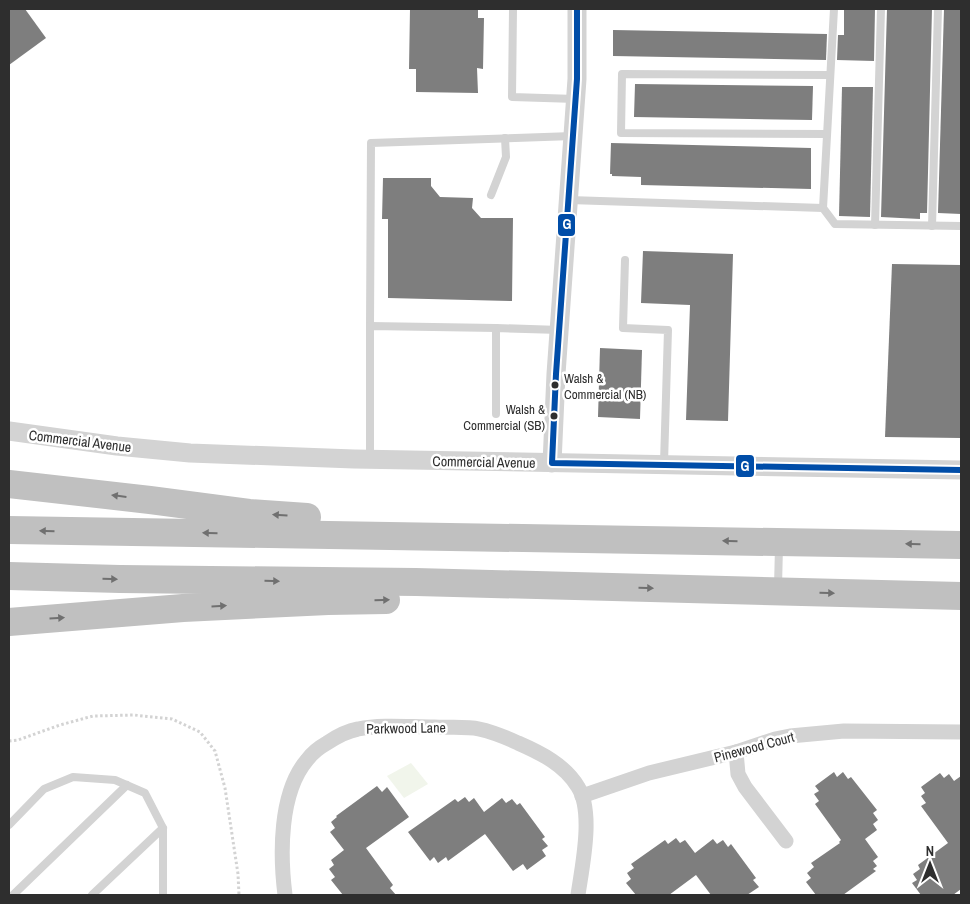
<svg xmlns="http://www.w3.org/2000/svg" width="970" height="904" viewBox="0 0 970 904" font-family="'Archivo Narrow',sans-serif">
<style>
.green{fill:#f1f5eb}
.building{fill:#7e7e7e}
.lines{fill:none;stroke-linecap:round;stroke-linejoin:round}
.path{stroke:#d3d3d3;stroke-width:3;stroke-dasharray:2.5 2.5;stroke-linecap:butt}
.service{stroke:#d3d3d3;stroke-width:8}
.minor{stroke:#d3d3d3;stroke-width:15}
.tertiary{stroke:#d3d3d3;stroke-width:19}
.motorway{stroke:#c0c0c0;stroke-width:28}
.bus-1-casing{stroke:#fff;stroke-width:10}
.bus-1{stroke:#004da8;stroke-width:6}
.oneway{fill:#707070}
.bus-dot{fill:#2e2e2e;stroke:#fff;stroke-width:2}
.labels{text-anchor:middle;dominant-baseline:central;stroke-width:5;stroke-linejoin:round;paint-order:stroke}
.bus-label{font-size:13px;fill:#2e2e2e;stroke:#fff;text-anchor:start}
.street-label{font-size:14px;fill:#2e2e2e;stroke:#fff}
.line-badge{stroke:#fff;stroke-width:2}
.badge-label{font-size:14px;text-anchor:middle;font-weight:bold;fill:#fff}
</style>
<rect width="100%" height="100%" fill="#fff"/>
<path class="green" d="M411,763L428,784L404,798L387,776Z"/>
<g class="building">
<path d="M9,9H25L46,38L9,65Z"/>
<path d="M410,9H478V18H484L483,69L477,68L478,93L416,92V69H409Z"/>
<path d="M844,9H875L874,61L837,60L838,35H844Z"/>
<path d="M887,9H932L927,213H920V219L881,217Z"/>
<path d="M944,9H961V214L938,213Z"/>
<path d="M613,30L827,34L826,60L613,56Z"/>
<path d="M635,84L813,86L812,120L634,117Z"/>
<path d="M842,87H873L870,217L839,216Z"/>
<path d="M611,143L811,148V189L641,185V177L612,176V174H610Z"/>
<path d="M383,178H431V186L440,197L473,198L472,208L481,218H513L512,301L388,298V219H382Z"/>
<path d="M643,251L733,254L728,421L686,420L690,305L641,303Z"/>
<path d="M892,264L961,265L960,438L885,437Z"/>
<path d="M600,348L642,350L640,419L598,417Z"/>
<path d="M834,772L837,777L843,772L848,779L851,777L877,810L873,813L878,820L873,824L877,830L865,839L878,857L873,861L877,866L873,869L876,871L843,895H816L806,882L811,878L807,873L814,867L811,863L840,843L839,842L841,840L815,804L819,801L814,794L819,791L815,786Z"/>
<path d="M940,773L944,778L949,774L954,781L961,776V889L953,895H921L912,883L917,880L913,874L920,869L918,865L948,843L921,806L926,803L921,796L925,793L921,787Z"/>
<path d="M377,786L382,792L387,787L409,817L366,848L393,885L390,888L396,895H343L331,880L335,877L329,869L334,865L331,860L344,850L330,832L335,828L331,822L337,817L336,816Z"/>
<path d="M465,797L469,802L474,798L484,812L502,798L506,803L512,799L517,805L520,803L545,837L542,839L548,846L542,850L546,856L527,870L523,864L513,871L485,834L448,861L446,857L438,863L434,857L430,861L408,832L455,799L458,802Z"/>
<path d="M676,838L680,843L685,840L695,853L713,839L717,844L723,840L728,847L731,844L756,878L753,880L759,887L747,895H711L696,875L669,895H636L626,883L631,879L627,873L634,868L631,864L665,840L668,844Z"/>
</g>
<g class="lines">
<path class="path" d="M9,741L18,740L60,725L93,716L134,715L172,719L200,732L215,751L225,788L238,874L239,895"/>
<g class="service">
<path d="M513,9L512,97L576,99"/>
<path d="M834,9L823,208L835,224L961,226"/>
<path d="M827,134L621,133L622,74L830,75"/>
<path d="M491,195L506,157L505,138"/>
<path d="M569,200L823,208"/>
<path d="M875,225L881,9"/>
<path d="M932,226L938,9"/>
<path d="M625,260L623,328L668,330L664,463"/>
<path d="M370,326L371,143L573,136"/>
<path d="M496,414V328L560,330"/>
<path d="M370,460V326L496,328"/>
<path d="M778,587L779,546"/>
<path d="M9,825L44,789L73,777L115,780L145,793L163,828V895"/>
<path d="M13,895L127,785"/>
<path d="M92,895L163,828"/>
</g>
<g class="minor">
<path d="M736,752L738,774L745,787L786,841"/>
<path d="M582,796L649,773L736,752L775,739L790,736L844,731L961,732"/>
<path d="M285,895C280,855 279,793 307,760C312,753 320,747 327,743C336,737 347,731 358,729C382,724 409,727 434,727C448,728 466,726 479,729C493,732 505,737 518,743C541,753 565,765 578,787C594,812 582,867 578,895"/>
</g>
<g class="tertiary">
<path d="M9,431L117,446L190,453L354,459L961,470"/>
<path d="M552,463L556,374L577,79V9"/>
</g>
<g class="motorway">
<path d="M9,484L150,500L249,513L307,517"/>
<path d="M9,530L961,545"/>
<path d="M9,576L120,579L416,582L961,596"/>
<path d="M9,622L183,608L328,601L386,600"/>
</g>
<g class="bus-1-casing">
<path id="bus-1" d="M577,9V79L556,374L552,463L961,470"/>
</g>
<use href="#bus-1" class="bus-1"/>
</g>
<defs><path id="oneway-solid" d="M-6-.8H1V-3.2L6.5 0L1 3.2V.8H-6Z" transform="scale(1.25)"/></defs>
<g class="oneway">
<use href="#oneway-solid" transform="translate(119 496) rotate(-173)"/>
<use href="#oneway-solid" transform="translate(280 515) rotate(-176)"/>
<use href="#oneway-solid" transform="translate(47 531) rotate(-179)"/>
<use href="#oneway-solid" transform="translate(210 533) rotate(-179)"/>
<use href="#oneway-solid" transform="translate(730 541) rotate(-179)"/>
<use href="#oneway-solid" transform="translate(913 544) rotate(-179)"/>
<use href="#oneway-solid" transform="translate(110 579) rotate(1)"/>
<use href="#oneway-solid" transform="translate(272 581) rotate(1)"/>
<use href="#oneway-solid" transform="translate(646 588) rotate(1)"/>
<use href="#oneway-solid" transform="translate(827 593) rotate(1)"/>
<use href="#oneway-solid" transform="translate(382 600) rotate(-1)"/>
<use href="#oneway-solid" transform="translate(219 606) rotate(-3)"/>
<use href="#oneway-solid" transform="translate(57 618) rotate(-4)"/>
</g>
<g class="bus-dot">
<circle cx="555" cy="385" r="4.5"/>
<circle cx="554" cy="416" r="4.5"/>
</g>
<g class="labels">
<g class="bus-label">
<text x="564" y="378">Walsh &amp;<tspan x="564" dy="16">Commercial (NB)</tspan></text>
<text x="545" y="409" text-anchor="end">Walsh &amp;<tspan x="545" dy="16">Commercial (SB)</tspan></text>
</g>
<g class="street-label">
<text transform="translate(80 441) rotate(7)">Commercial Avenue</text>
<text transform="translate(484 462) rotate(1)">Commercial Avenue</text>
<text transform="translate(406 728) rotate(-1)">Parkwood Lane</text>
<text transform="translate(754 747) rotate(-15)">Pinewood Court</text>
</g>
</g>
<g class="line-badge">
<rect x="557" y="213" width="19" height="24" rx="5" fill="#004da8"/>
<rect x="735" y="454" width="20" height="24" rx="5" fill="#004da8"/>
</g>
<g class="badge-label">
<text x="567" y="229">G</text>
<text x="745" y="471">G</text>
</g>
<rect width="970" height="904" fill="none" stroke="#2e2e2e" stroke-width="20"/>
<g transform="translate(930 864)" stroke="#ffffff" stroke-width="4" paint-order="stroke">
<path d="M0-4L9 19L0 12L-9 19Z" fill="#2e2e2e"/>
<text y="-8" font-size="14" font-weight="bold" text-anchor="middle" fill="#2e2e2e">N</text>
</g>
</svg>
